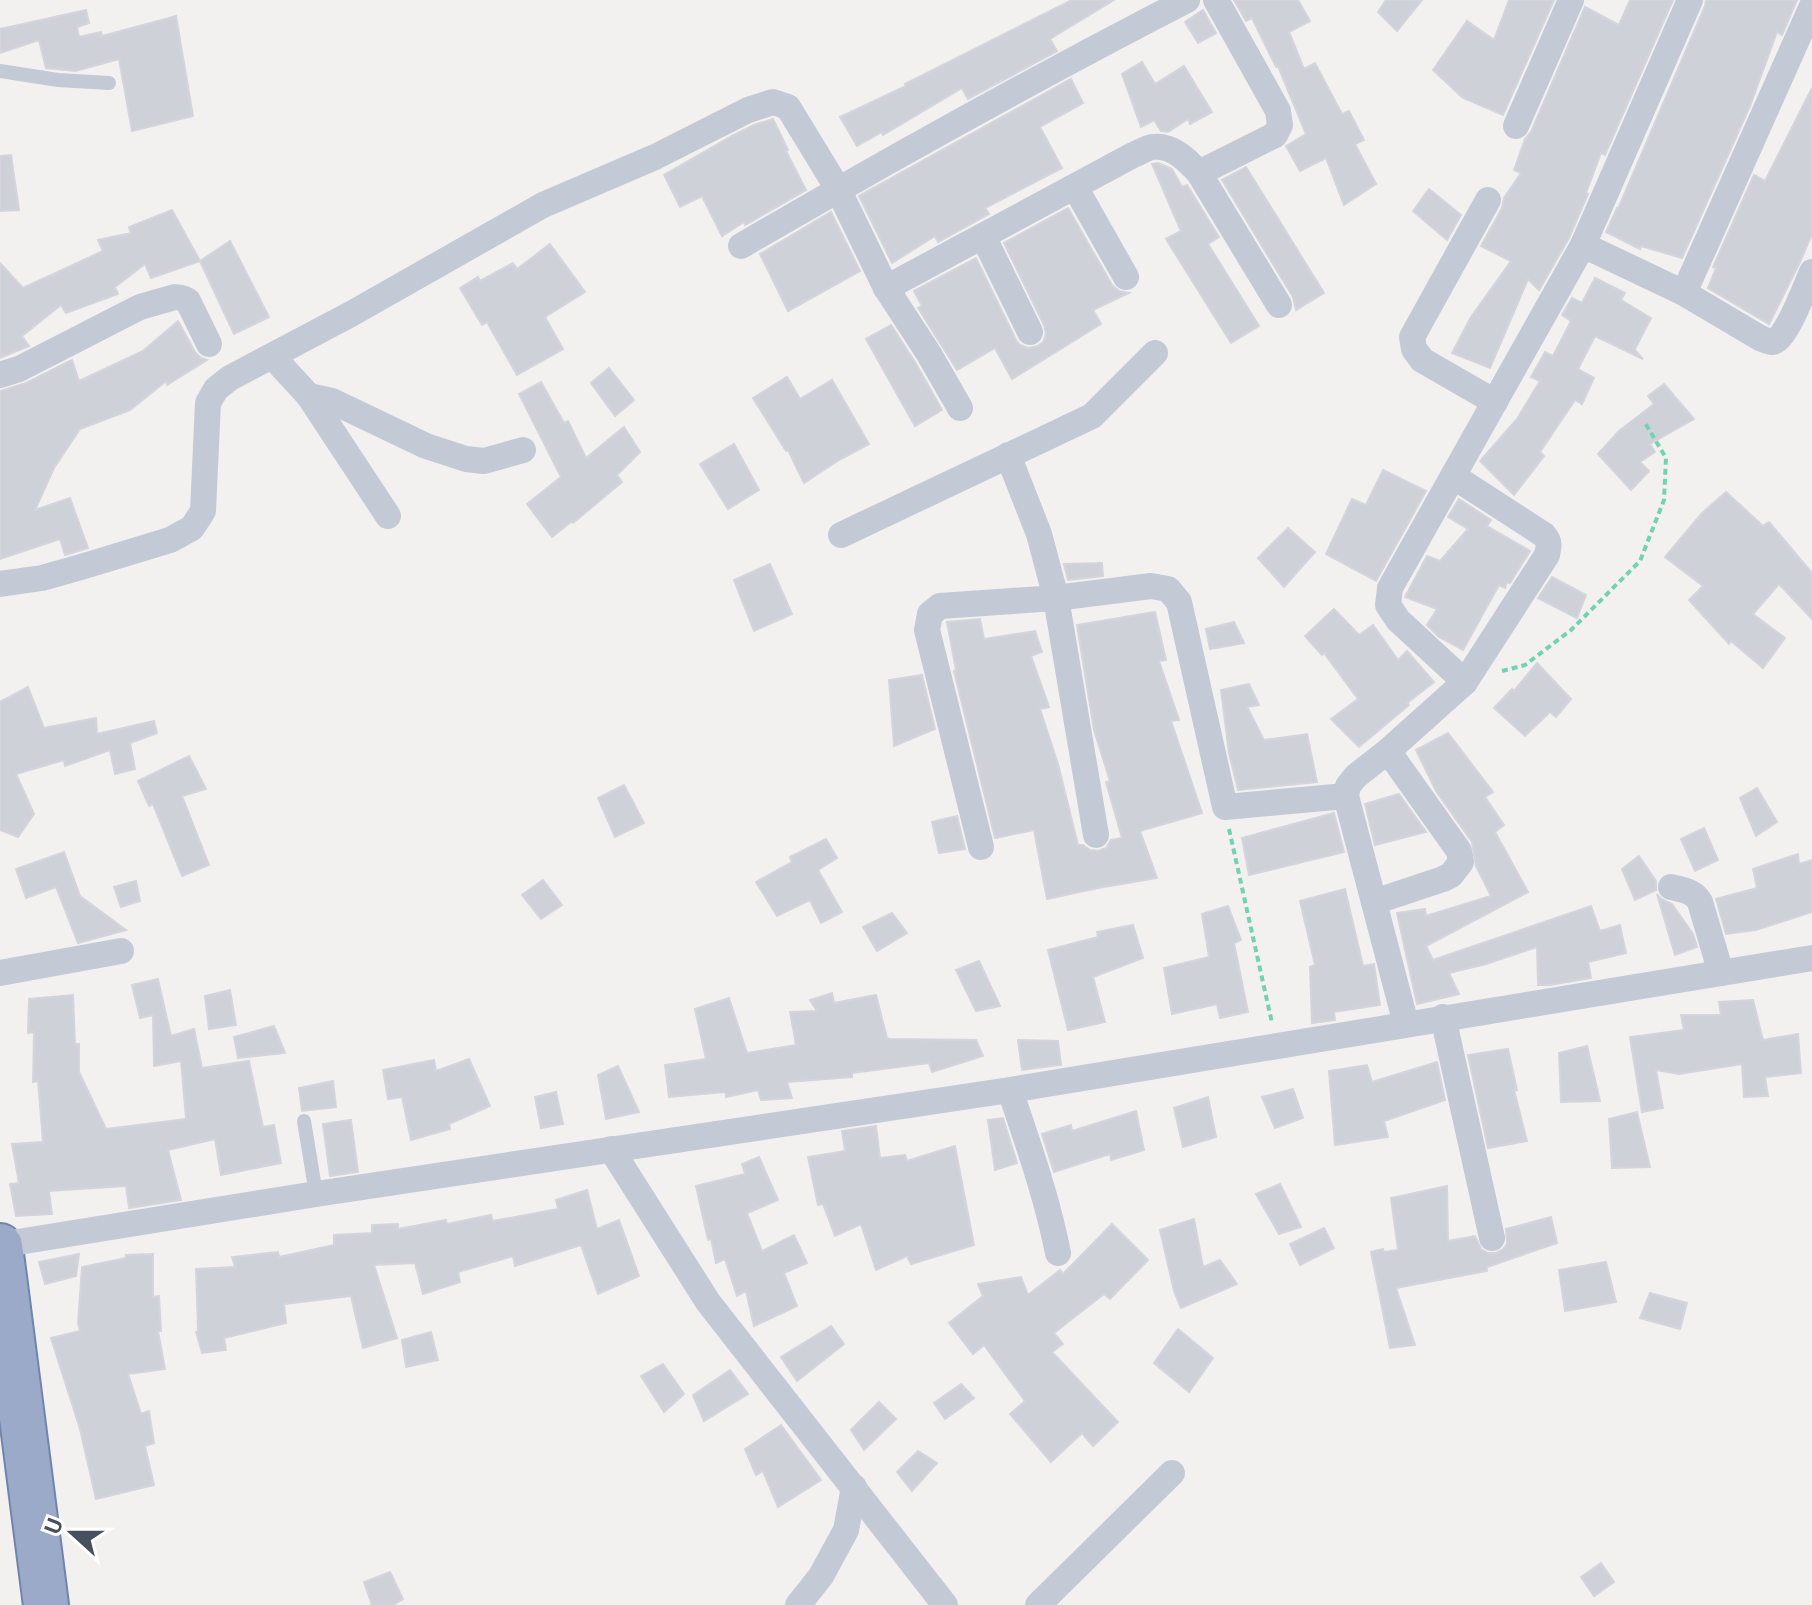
<svg xmlns="http://www.w3.org/2000/svg" width="1812" height="1605" viewBox="0 0 1812 1605" font-family="Roboto,sans-serif">
<style>
.building{fill:#cfd1d8;stroke:#d4d5dc;stroke-width:2}
.lines{fill:none;stroke-linecap:round;stroke-linejoin:round}
.trunk-casing{stroke:#7184ad;stroke-width:48}
.path{stroke:#73d2b3;stroke-width:4;stroke-dasharray:6 4;stroke-linecap:butt}
.service{stroke:#c3cad6;stroke-width:14}
.minor{stroke:#c3cad6;stroke-width:26}
.trunk{stroke:#9aaac8;stroke-width:44}
</style>
<rect width="100%" height="100%" fill="#f3f1f0"/>
<g class="building">
<path d="M1072,0H1114L1050,39L1057,51L968,99L962,88L883,135L882,132L857,146L840,117L906,86L905,84Z"/>
<path d="M1234,0H1298L1310,21L1289,32L1304,69L1315,63L1342,114L1349,111L1364,140L1355,144L1376,184L1344,205L1326,158L1300,171L1286,146L1306,134L1278,66L1276,67L1252,18L1246,21Z"/>
<path d="M1386,0H1422L1397,31L1378,12Z"/>
<path d="M1509,0H1554L1503,115L1463,98L1433,70L1467,21L1494,40Z"/>
<path d="M1630,0H1673L1605,155L1601,153L1586,193L1588,194L1569,238L1539,290L1528,279L1490,368L1452,353L1471,317L1511,261L1481,246L1502,208L1504,198L1521,173L1514,170L1525,139L1531,132L1585,7L1619,25Z"/>
<path d="M1706,0H1797L1782,35L1777,32L1750,106L1682,258L1641,246L1640,249L1606,232L1617,208L1618,209L1705,6Z"/>
<path d="M86,10L89,23L77,27L79,37L101,32L102,36L176,16L193,116L132,131L119,59L76,71L46,68L39,40L0,53V29Z"/>
<path d="M1203,10L1216,33L1198,43L1185,22Z"/>
<path d="M1142,62L1155,84L1184,66L1212,112L1190,124L1188,119L1168,132L1161,131L1154,120L1141,127L1122,74Z"/>
<path d="M1071,79L1083,103L1040,127L1062,168L985,208L989,214L938,242L935,236L892,263L859,196Z"/>
<path d="M1812,88V234L1800,262L1769,324L1708,288L1716,268L1713,267L1754,175L1765,181Z"/>
<path d="M773,119L788,150L786,151L806,190L745,225L744,222L722,236L702,196L680,207L664,175L732,136L754,125Z"/>
<path d="M11,155L19,210L0,211V156Z"/>
<path d="M1158,163L1172,169L1182,187L1187,185L1219,237L1208,244L1259,326L1231,343L1166,239L1181,231L1152,164Z"/>
<path d="M1246,167L1324,293L1296,310L1293,297L1222,180Z"/>
<path d="M1429,189L1461,215L1447,240L1413,211Z"/>
<path d="M1068,208L1112,285L1119,291L1129,293L1093,310L1101,324L1012,379L995,348L957,370L918,308L922,306L914,291L976,258L1016,340L1020,345L1028,348L1038,346L1043,342L1046,334L1044,325L1004,243Z"/>
<path d="M172,210L200,261L151,278L145,264L115,287L118,294L66,313L61,305L22,336L29,346L0,358V263L23,288L103,251L98,240L131,233L129,227Z"/>
<path d="M831,212L860,271L788,311L760,254Z"/>
<path d="M230,241L269,317L234,334L200,261Z"/>
<path d="M550,244L585,292L545,317L563,349L517,375L487,322L482,325L460,288L478,277L480,281L513,263L517,269Z"/>
<path d="M1595,278L1625,293L1621,300L1651,318L1635,349L1633,348L1643,359L1595,336L1578,369L1594,378L1582,404L1575,400L1540,452L1544,456L1514,495L1480,461L1517,419L1540,381L1531,377L1545,352L1553,356L1571,321L1562,315L1572,298L1582,303Z"/>
<path d="M178,321L195,352L201,358L207,360L167,385L166,381L130,410L80,429L54,468L35,510L70,498L88,548L65,555L60,539L0,559V391L26,383L72,360L79,381L143,351Z"/>
<path d="M891,325L915,362L942,410L915,426L866,339Z"/>
<path d="M609,368L634,400L615,416L591,383Z"/>
<path d="M787,377L800,399L832,380L869,444L839,460L804,483L788,450L786,451L753,398Z"/>
<path d="M541,382L564,423L568,421L586,458L624,427L640,452L617,475L622,482L573,523L572,521L552,537L527,504L561,477L519,394Z"/>
<path d="M1664,384L1694,419L1650,444L1655,452L1640,462L1649,471L1631,490L1598,454L1619,431L1654,404L1648,396Z"/>
<path d="M734,444L759,490L728,509L700,464Z"/>
<path d="M1383,470L1426,491L1376,581L1326,554L1352,499L1366,505Z"/>
<path d="M1726,492L1763,526L1769,522L1812,573V619L1779,584L1753,614L1785,638L1763,668L1731,641L1729,644L1689,600L1703,586L1665,557L1702,513Z"/>
<path d="M1459,499L1491,520L1487,526L1530,551L1510,583L1507,582L1505,588L1499,585L1463,650L1439,637L1427,625L1437,609L1405,597L1427,556L1440,561L1468,529L1448,517Z"/>
<path d="M1288,528L1315,552L1284,587L1258,558Z"/>
<path d="M1102,563L1103,576L1068,580L1064,564Z"/>
<path d="M770,564L792,614L754,631L734,580Z"/>
<path d="M1552,577L1586,595L1577,618L1538,598Z"/>
<path d="M1334,609L1359,635L1373,625L1398,660L1407,651L1434,682L1407,703L1409,705L1359,747L1331,719L1358,699L1324,653L1322,655L1305,636Z"/>
<path d="M1155,612L1166,660L1159,661L1179,720L1171,721L1202,813L1140,831L1157,878L1098,888L1047,899L1034,830L995,838L954,671L956,670L947,622L980,619L984,639L1035,631L1042,652L1031,656L1049,707L1040,709L1058,764L1078,845H1083L1090,850L1098,851L1106,848L1111,840L1122,838L1106,782L1110,781L1094,730L1077,625Z"/>
<path d="M1234,622L1244,643L1210,649L1206,629Z"/>
<path d="M1537,663L1571,699L1556,717L1550,712L1525,736L1494,708L1512,689L1514,691Z"/>
<path d="M922,675L935,729L894,746L889,680Z"/>
<path d="M1249,684L1259,705L1247,707L1264,740L1307,734L1317,782L1238,790L1229,753L1221,690Z"/>
<path d="M28,687L44,728L96,718L97,734L154,721L157,733L130,743L135,769L115,774L110,750L65,766L64,760L16,774L34,814L18,837L0,830V702Z"/>
<path d="M1448,733L1493,792L1485,797L1504,825L1495,832L1528,892L1426,946L1433,960L1591,906L1600,931L1620,925L1626,953L1588,962L1591,978L1550,985H1538L1537,947L1486,964L1449,973L1459,994L1417,1004L1397,913L1425,909L1426,916L1491,896L1476,866L1472,842L1436,791L1416,750Z"/>
<path d="M189,756L206,789L182,796L209,865L182,876L153,804L149,806L138,781Z"/>
<path d="M624,785L644,823L615,837L598,798Z"/>
<path d="M1757,788L1777,822L1756,836L1740,798Z"/>
<path d="M1399,794L1426,832L1375,845L1365,804Z"/>
<path d="M1334,813L1344,852L1249,875L1242,838Z"/>
<path d="M957,816L965,849L939,853L932,822Z"/>
<path d="M1704,828L1718,860L1695,871L1681,839Z"/>
<path d="M826,839L837,858L818,870L842,912L821,923L810,900L777,916L756,882L792,862L790,857Z"/>
<path d="M64,852L80,896L126,930L78,943L56,887L26,898L16,869Z"/>
<path d="M1798,854L1799,864L1812,860V912L1756,930L1726,934L1716,899L1757,888L1753,869Z"/>
<path d="M1639,856L1656,881V890L1635,900L1622,869Z"/>
<path d="M543,880L562,905L541,919L522,895Z"/>
<path d="M136,881L140,901L121,907L114,887Z"/>
<path d="M1345,889L1363,966L1374,964L1380,1005L1334,1012L1335,1020L1312,1023L1310,967L1315,965L1300,901Z"/>
<path d="M1657,894L1661,899L1672,904L1693,934L1697,947L1675,955Z"/>
<path d="M1228,906L1241,940L1234,943L1248,1012L1220,1018L1217,1004L1172,1014L1164,968L1209,957L1202,914Z"/>
<path d="M892,913L907,933L877,951L863,927Z"/>
<path d="M1133,925L1143,958L1093,977L1105,1022L1068,1030L1048,950L1098,937L1097,932Z"/>
<path d="M979,961L1000,1006L976,1011L956,970Z"/>
<path d="M158,979L171,1036L194,1029L202,1068L249,1061L263,1127L274,1125L281,1163L221,1175L215,1139L168,1150L181,1200L129,1208L126,1186L49,1191L52,1214L16,1216L10,1184L19,1183L12,1144L43,1142L38,1081L33,1082L34,1032L28,1033L29,999L73,995L75,1044H79V1072L106,1129L186,1119L181,1061L154,1066L153,1015L140,1018L132,985Z"/>
<path d="M230,990L236,1025L209,1029L205,996Z"/>
<path d="M832,993L834,1003L876,995L887,1038L889,1039L976,1040L983,1056L932,1072L929,1063L852,1073V1077L787,1082L792,1098L761,1100L758,1090L726,1097V1092L669,1097L665,1065L706,1059L695,1009L729,998L747,1053L796,1045L790,1012L817,1011L810,1000Z"/>
<path d="M1753,1000L1763,1040L1798,1034L1801,1073L1765,1077L1768,1096L1744,1097L1742,1064L1679,1074L1656,1070L1663,1108L1642,1112L1630,1037L1684,1030L1681,1015H1721L1719,1002Z"/>
<path d="M274,1026L285,1053L238,1058L234,1037Z"/>
<path d="M1018,1040L1058,1041L1061,1065L1022,1070Z"/>
<path d="M1587,1046L1600,1101L1561,1102L1559,1053Z"/>
<path d="M1508,1049L1517,1090H1514L1527,1141L1488,1148L1468,1055Z"/>
<path d="M469,1059L490,1106L449,1124L450,1129L411,1140L402,1097L388,1099L383,1070L434,1060L436,1071Z"/>
<path d="M1437,1062L1445,1100L1384,1121L1388,1137L1335,1145L1329,1071L1367,1065L1372,1082Z"/>
<path d="M618,1066L639,1112L606,1119L598,1075Z"/>
<path d="M333,1081L336,1107L302,1111L299,1088Z"/>
<path d="M1293,1089L1303,1118L1275,1128L1262,1097Z"/>
<path d="M556,1092L563,1124L541,1128L535,1097Z"/>
<path d="M1208,1097L1216,1137L1183,1147L1174,1108Z"/>
<path d="M1136,1111L1144,1150L1111,1160L1110,1154L1054,1172L1042,1134L1071,1125L1072,1131Z"/>
<path d="M1637,1112L1650,1167L1612,1168L1609,1119Z"/>
<path d="M1003,1118L1017,1163L995,1170L988,1120Z"/>
<path d="M351,1120L358,1172L330,1176L323,1124Z"/>
<path d="M876,1126L880,1158L905,1155L907,1161L955,1146L974,1245L911,1264L907,1256L876,1270L861,1224L835,1236L823,1204L818,1205L808,1157L845,1151L842,1131Z"/>
<path d="M759,1157L778,1200L747,1213L762,1251L794,1235L807,1263L784,1273L797,1306L754,1326L746,1291L737,1296L725,1259L716,1263L711,1239L708,1240L696,1186L745,1174L742,1164Z"/>
<path d="M1280,1184L1301,1227L1279,1234L1256,1194Z"/>
<path d="M1447,1186L1448,1241L1475,1236L1481,1249L1488,1253H1496L1503,1249L1507,1244L1506,1229L1551,1217L1557,1243L1487,1267V1271L1396,1288L1415,1345L1390,1348L1371,1252L1383,1249L1384,1252L1398,1250L1391,1198Z"/>
<path d="M587,1190L597,1229L619,1220L639,1276L598,1294L581,1245L515,1266L513,1256L458,1272L460,1282L423,1294L415,1263L374,1265L397,1338L363,1348L351,1296L284,1304L286,1323L224,1338L226,1350L202,1353L196,1332L198,1331L196,1269L235,1267L232,1257L278,1252L279,1257L334,1245V1235L372,1233V1225L398,1224V1229L446,1220L447,1224L491,1215L493,1221L558,1209L556,1200Z"/>
<path d="M1194,1219L1203,1267L1220,1260L1237,1284L1181,1308L1174,1291L1160,1230Z"/>
<path d="M1112,1224L1148,1260L1110,1299L1104,1294L1054,1333L1063,1344L1052,1352L1118,1422L1093,1446L1082,1433L1051,1462L1010,1414L1025,1401L984,1345L973,1354L949,1323L983,1296L978,1284L1021,1277L1028,1295L1060,1270L1063,1274Z"/>
<path d="M1324,1228L1334,1248L1300,1265L1290,1244Z"/>
<path d="M79,1254L76,1276L45,1284L39,1262Z"/>
<path d="M153,1254V1297L159,1296L161,1331H158L165,1369L128,1374L141,1414L149,1411L154,1443L145,1446L154,1485L96,1499L80,1429L51,1338L80,1331L78,1324L82,1267L126,1258V1255Z"/>
<path d="M1606,1262L1616,1302L1565,1311L1559,1270Z"/>
<path d="M1650,1293L1687,1303L1680,1329L1640,1318Z"/>
<path d="M831,1326L844,1344L797,1381L781,1357Z"/>
<path d="M1178,1329L1213,1358L1189,1392L1154,1363Z"/>
<path d="M431,1332L438,1360L406,1367L402,1340Z"/>
<path d="M663,1364L684,1394L664,1412L641,1376Z"/>
<path d="M730,1370L748,1394L704,1421L693,1395Z"/>
<path d="M961,1384L974,1398L945,1419L934,1403Z"/>
<path d="M879,1402L896,1419L864,1450L851,1430Z"/>
<path d="M781,1425L821,1480L778,1507L763,1471L756,1475L745,1449Z"/>
<path d="M918,1451L937,1463L912,1491L897,1472Z"/>
<path d="M1601,1563L1614,1582L1594,1596L1581,1577Z"/>
<path d="M390,1572L403,1599L393,1605H372L364,1582Z"/>
</g>
<g class="lines">
<g class="trunk-casing">
<path id="trunk" d="M0,1246L46,1605"/>
</g>
<g class="path">
<path d="M1502,671L1525,665L1571,630L1640,561L1664,500L1666,458L1644,421"/>
<path d="M1229,829L1272,1023"/>
</g>
<g class="service">
<path d="M0,71L58,80L109,83"/>
<path d="M304,1121L316,1194"/>
</g>
<g class="minor">
<path d="M1516,126L1571,0"/>
<path d="M1199,173L1275,135L1280,125L1278,111L1216,0"/>
<path d="M1075,187L1126,277"/>
<path d="M1488,200L1412,337L1414,349L1422,360L1495,402"/>
<path d="M983,236L1030,332"/>
<path d="M1583,245L1684,293L1760,338C1762,339 1770,342 1773,342C1786,340 1806,285 1812,272"/>
<path d="M741,246C888,160 1036,78 1187,0"/>
<path d="M886,288L929,354L960,408"/>
<path d="M1684,293L1812,6"/>
<path d="M272,356L309,396L388,516"/>
<path d="M0,375L19,369L140,307L175,297L182,298L188,301L209,344"/>
<path d="M309,396L332,401L426,446L466,459L484,461L523,450"/>
<path d="M1008,455L1039,534L1056,598L1096,835"/>
<path d="M1453,476L1544,535C1550,542 1549,546 1547,555L1465,682"/>
<path d="M841,535L1092,416L1155,353"/>
<path d="M0,584L42,578L81,567L170,540L192,528L203,511L208,403L216,389L230,378L351,314L543,205L655,157L748,110L773,102L788,107L838,189L886,288L1133,155C1139,153 1146,148 1152,147C1172,144 1187,160 1199,173L1279,305"/>
<path d="M981,847L927,630L930,614L940,606L1056,598L1151,586L1168,589L1179,602L1225,807L1346,796"/>
<path d="M1671,887C1683,890 1694,891 1700,902L1721,973"/>
<path d="M1374,902L1443,879L1451,875L1461,862L1459,851L1388,751"/>
<path d="M0,973L121,951"/>
<path d="M1443,1017L1492,1238"/>
<path d="M1406,1024L1346,796L1348,786L1356,776L1388,751L1465,682L1398,620L1388,605L1390,588L1583,245L1690,0"/>
<path d="M1010,1090C1028,1144 1047,1197 1058,1253"/>
<path d="M611,1149L708,1302L945,1605"/>
<path d="M0,1245L316,1194L1010,1090L1812,958"/>
<path d="M798,1605L821,1576L846,1530L854,1487"/>
<path d="M1038,1605L1172,1473"/>
</g>
<use href="#trunk" class="trunk"/>
</g>
<g transform="translate(72 1533) rotate(291)" stroke="#ffffff" stroke-width="6" paint-order="stroke">
<path d="M0-6L14 30L0 20L-14 30Z" fill="#47505f"/>
<text y="-12" font-size="22" font-weight="bold" text-anchor="middle" fill="#47505f">U</text>
</g>
</svg>
